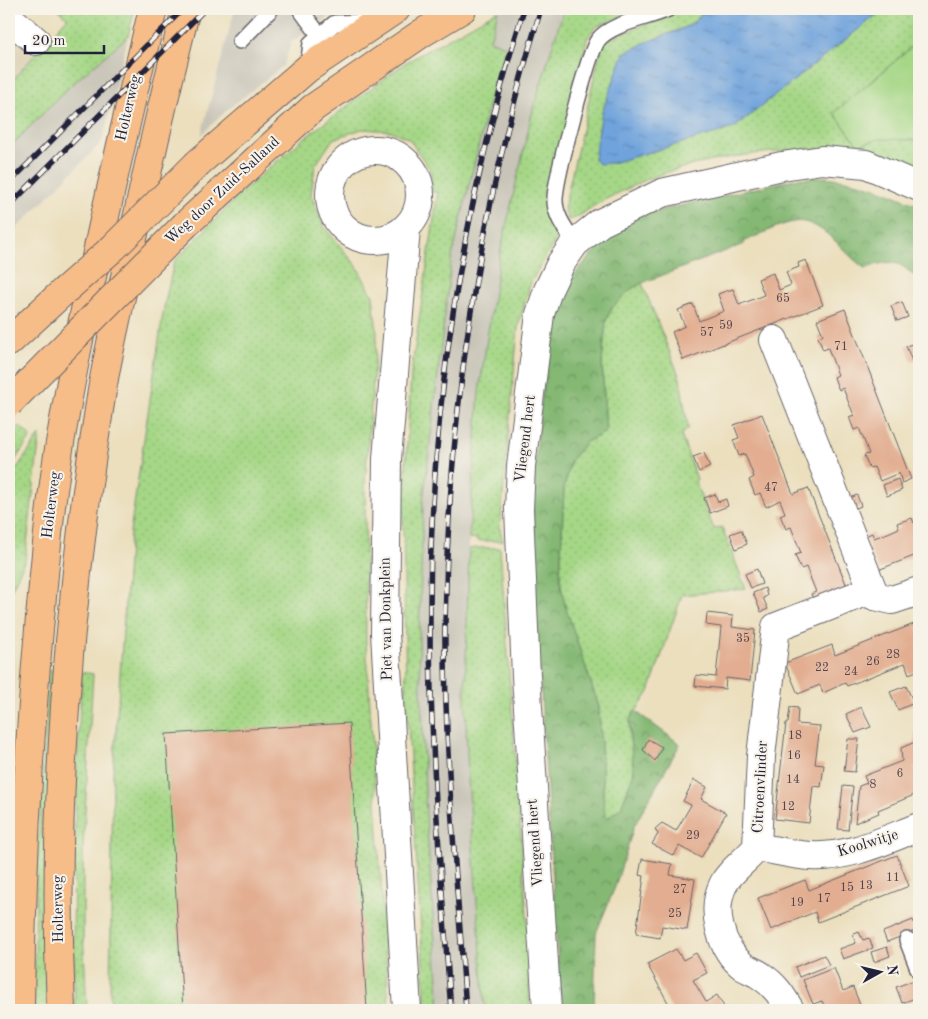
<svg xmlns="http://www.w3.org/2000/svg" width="928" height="1019" viewBox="0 0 928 1019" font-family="'Old Standard TT',serif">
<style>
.built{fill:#dbcfb2}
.industrial{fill:#c8c4b8}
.grass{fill:url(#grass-dots);stroke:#647c60}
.forest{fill:url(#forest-crowns);stroke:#536d57}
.garden{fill:#a5d786;stroke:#647c60}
.water{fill:url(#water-ripples);stroke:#48628c}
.building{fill:#e2ad90}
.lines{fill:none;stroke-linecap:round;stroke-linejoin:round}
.lane-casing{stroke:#686469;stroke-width:18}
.street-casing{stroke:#686469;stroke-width:30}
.primary-casing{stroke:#686469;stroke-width:30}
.lane{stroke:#fff;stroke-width:15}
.street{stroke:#fff;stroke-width:28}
.primary{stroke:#f7bd88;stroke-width:28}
.rail-casing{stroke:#22223b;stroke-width:5.5}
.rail{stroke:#f7f3e8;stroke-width:4;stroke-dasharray:11;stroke-linecap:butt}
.primary-bridge-casing{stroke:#686469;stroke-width:30;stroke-linecap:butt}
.primary-bridge{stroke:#f7bd88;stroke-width:28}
.labels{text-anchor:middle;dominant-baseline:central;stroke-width:4;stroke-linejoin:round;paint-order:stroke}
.number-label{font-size:12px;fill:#524550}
.street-label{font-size:15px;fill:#22223b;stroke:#f7f3e8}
</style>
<defs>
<pattern id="grass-dots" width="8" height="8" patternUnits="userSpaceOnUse" patternTransform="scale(1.25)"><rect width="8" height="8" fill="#a5d786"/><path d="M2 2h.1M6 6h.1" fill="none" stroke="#8eb875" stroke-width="1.8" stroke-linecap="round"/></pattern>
<pattern id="forest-crowns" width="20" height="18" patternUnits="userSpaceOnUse" patternTransform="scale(1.25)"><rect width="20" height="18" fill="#84b873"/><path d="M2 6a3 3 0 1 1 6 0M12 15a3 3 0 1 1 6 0" fill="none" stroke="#6c9560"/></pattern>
<pattern id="water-ripples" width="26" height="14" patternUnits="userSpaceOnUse" patternTransform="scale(1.25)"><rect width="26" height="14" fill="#6fa3dc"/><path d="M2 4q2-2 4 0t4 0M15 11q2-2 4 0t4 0" fill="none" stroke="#5b84b4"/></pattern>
</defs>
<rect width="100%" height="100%" fill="#f7f3e8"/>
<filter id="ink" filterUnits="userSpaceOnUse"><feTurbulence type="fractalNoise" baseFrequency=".02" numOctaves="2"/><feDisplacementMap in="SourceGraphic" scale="10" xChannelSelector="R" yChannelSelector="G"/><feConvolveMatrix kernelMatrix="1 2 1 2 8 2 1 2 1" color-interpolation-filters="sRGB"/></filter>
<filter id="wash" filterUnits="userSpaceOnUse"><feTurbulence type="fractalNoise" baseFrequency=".0096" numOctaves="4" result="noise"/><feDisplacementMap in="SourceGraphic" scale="20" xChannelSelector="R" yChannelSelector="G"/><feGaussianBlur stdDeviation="1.12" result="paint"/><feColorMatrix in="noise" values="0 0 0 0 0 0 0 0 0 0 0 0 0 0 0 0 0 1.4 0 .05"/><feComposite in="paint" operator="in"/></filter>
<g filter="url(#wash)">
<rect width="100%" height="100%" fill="#ebdfbe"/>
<path class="built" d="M9,34L34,55L9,84Z"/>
<g class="industrial">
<path d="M235,9H365H338L315,29L292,41L283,66L228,109L201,135Z"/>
<path d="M501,9H564L533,109L505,229L479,392L469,542L465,694L468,778L485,1010H426L406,694L403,517L411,374L438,192L498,10Z"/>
<path d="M128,36L102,142L9,236V148L70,86Z"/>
</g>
<g class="grass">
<path d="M58,9H135L128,36L70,86L9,148V84L67,18Z"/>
<path d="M564,9H641L595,27L587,39L549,204L551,223L558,236L531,282L518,327L500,529L503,541H477V539L469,538L479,392L500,253L533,109Z"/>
<path d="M682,9H704C694,28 678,29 660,37C648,42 636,48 624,53L602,113L594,159L612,163L734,128L884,9H919V47L913,46L834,113L858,145L879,139L919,140V171C904,165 888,157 873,154C809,142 701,156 641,182C627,189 611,196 597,204C586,210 580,218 568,220L564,208L600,52L605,41Z"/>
<path d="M498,10L490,40L507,47L494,81L451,261L423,502L419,642L426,816L440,1010H426L406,694L403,517L411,374L438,192H432L431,171L409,139L391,131L362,129L333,139L315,166L311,195L324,227L356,265L373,296L377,333L365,481L366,642L389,1010H112L110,993L113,773L130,532L164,307L174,262L244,190L303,139L405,63Z"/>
<path d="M642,283L680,378L688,429L681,435L697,479L695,482L714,529L722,527L746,589L682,595L649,692L630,720V739L634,772L621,808L607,819L604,808L599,707L565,605L560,580L564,488L571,460L586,442L606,432L602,363L606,320L612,308L631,289Z"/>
<path d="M20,426L31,437L10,467L15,471L40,435L25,560L9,595V437Z"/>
<path d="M476,548H500L527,917L530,1010H485L468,778L465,694L469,549Z"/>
<path d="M49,670H54L55,673L45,884L47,1010H34L36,883Z"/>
<path d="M82,672L93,674L83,847V931L87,1010H75C71,897 75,785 82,672Z"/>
</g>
<path class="forest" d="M825,177C863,181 885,191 919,206V278C911,275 909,270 902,266C890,259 877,264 866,269C844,255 821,216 793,222C777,225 760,235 745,241L744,244L642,283L631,289L612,308L606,320L602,363L606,432L586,442L571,460L564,488L560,580L565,605L599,707L604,808L607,818L621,808L634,772L630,739V720L635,711L680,744L634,826L615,887L596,933L594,1010H561L538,646L531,571L534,475L542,393L557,321L573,276L600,245L640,215L795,179Z"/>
<path class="garden" d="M913,46L919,47V140L879,139L858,145L834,113Z"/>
<path class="water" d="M704,9H884L734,128L612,163L599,164L594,159L602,112L624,53C636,47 647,41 660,37C677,30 695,28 704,9Z"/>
<g id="blocks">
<g class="building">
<path d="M806,260L823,305L683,360L672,332L685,326L678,310L693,304L699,321L724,311L718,294L726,291L733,289L739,305L764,295L758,279L773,273L779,290L791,285L786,272L799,267L798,263Z"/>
<path d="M902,302L908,317L897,321L891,306Z"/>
<path d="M845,309L911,479L902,483L899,473L880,481L874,467L869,468L864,455L869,454L864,440L859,428L854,430L849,417L854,415L848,401L843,388L839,390L836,383L834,377L838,375L828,348L823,350L818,337L823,335L817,320Z"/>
<path d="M918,342L919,358L912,361L906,346Z"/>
<path d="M762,414L793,494L808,488L848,589L814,602L811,594L816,592L806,567L801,569L795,555L801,553L791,527L786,529L780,515L785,513L780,500L766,507L760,493L755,495L749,480L754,477L745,454L739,456L733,440L739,438L734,425Z"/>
<path d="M704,453L710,467L699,472L693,457Z"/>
<path d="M898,479L902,490L887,496L883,485Z"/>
<path d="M715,494L718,502L726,499L728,506L710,513L704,498Z"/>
<path d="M857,495L861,506L854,509L850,498Z"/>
<path d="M912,518L914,523L919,521V554L878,570L865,536L872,533L874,538L888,533L899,528L897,523Z"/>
<path d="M741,530L747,544L736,549L730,534Z"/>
<path d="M757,569L762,584L751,588L745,574Z"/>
<path d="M765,588L767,596L763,598L768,609L761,612L753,593Z"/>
<path d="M707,613L733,616L732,627L755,630L750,681L726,678L725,689L695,686L696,675L716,677L721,627L706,625Z"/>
<path d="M919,622V670L909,674L905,663L847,686L845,683L823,693L820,685L798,694L785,663L832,645L835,655Z"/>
<path d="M906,686L914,703L898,710L890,692Z"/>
<path d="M790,707L798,708L797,724L820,726L815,764L824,765L821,787L813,786L809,823L775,819L786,723H788Z"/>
<path d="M861,707L871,727L855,733L846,714Z"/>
<path d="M349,723L367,1010H183L166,734Z"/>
<path d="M915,733H919V765L915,767L919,778V793L878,810L879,813L855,823L859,786L867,783L864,776L902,761L901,748L915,742Z"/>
<path d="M648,739L662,747L655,761L643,750Z"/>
<path d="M848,739H859L855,772L844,771Z"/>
<path d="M694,780L707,787L701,799L726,813L701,858L679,846L674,856L652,844L658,834L655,829L662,823L676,831L691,805L683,801Z"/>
<path d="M843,786L853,787L848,830L838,829Z"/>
<path d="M897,855L909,886L818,922L815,912L771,930L758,898L805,880L809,890Z"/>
<path d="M642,859L672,864L670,875L695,879L687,930L662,926L660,938L636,934L644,876L639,875Z"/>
<path d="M913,920L917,930L887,942L883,932Z"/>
<path d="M859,932L863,940L869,938L873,948L843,959L839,949L856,943L852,935Z"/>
<path d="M887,947L890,956L874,962L871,952Z"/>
<path d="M676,949L683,960L696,953L707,973L693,980L706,1002L717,995L726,1010H672L647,964Z"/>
<path d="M824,955L829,965L799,977L795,967Z"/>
<path d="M834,968L843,991L853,987L862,1010H826L822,1001L813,1004L803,980Z"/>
<path d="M912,981L918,997L902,1003L896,987Z"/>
</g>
</g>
</g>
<g filter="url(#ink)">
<use href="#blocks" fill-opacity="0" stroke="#686469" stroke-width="1"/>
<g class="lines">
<g class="lane-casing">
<g id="lane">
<path d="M300,9L320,36"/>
<path d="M240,41L271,9"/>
<path d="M308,68L311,43L335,23L370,22"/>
<path d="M575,243C566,230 554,215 555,198C556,177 588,53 598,40C611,23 649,18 668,9"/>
<path d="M919,945L907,940L919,971"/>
</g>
</g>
<g class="street-casing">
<g id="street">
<path d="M9,18L36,41"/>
<circle cx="375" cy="195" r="45"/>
<path d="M406,228L387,459L385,633L407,1010"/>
<path d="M774,340L875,596L892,600L919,591"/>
<path d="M757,847C775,850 793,855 811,856C849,858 885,840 919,827"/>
<path d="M547,1010L526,676L519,509L521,466L540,314L548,290L561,263L575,243L600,223L662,193L782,166L822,160L866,164L919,187"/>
<path d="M790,1010C782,996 775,985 761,976C756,972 749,970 744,967C720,949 710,909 724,883C731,870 748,859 757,847L761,756L776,627L866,592L875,596"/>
</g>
</g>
<g class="primary-casing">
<g id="primary">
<path d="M198,163L308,68L396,9"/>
<path d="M185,225L313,108L422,33L462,9"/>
<path d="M9,342L64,291"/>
<path d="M20,1010C21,883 28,756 39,629C45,565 50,500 61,437C86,293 119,151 153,9"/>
<path d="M61,1010C52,805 68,599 101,397C106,363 114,330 121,297C140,200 162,105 186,9"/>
</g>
</g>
<use href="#lane" class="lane"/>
<use href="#street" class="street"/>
<use href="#primary" class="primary"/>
<g class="rail-casing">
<g id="rail">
<path d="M9,183L183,9"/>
<path d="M9,206L205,9"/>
<path d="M451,1010C441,880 430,750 430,619C429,414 462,205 524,9"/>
<path d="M466,1010C457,882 444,753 445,624C448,415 479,208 541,9"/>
</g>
</g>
<use href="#rail" class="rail"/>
<g class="primary-bridge-casing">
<g id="primary-bridge">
<path d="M64,291L114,247L198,163"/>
<path d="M9,403L185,225"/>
</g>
</g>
<use href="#primary-bridge" class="primary-bridge"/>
</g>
</g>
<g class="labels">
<g class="number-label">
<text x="783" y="299">65</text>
<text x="726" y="326">59</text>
<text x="707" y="333">57</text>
<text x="841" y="347">71</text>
<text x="771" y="488">47</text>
<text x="743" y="639">35</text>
<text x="893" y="655">28</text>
<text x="873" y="662">26</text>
<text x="822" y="668">22</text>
<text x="851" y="672">24</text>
<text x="795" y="736">18</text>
<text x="794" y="756">16</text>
<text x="900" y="774">6</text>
<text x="793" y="780">14</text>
<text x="873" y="785">8</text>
<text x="788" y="807">12</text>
<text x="693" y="836">29</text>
<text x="893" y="878">11</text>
<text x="866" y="886">13</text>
<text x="847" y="888">15</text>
<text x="680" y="890">27</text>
<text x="824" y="899">17</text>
<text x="797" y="903">19</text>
<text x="675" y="914">25</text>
</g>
<g class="street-label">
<text transform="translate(129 108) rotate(-77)">Holterweg</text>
<text transform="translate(223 191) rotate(-43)">Weg door Zuid-Salland</text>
<text transform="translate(526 439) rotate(-83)">Vliegend hert</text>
<text transform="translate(52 505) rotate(-83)">Holterweg</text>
<text transform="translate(387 619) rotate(-91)">Piet van Donkplein</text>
<text transform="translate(761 787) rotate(-87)">Citroenvlinder</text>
<text transform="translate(536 843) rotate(-94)">Vliegend hert</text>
<text transform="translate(868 844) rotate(-17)">Koolwitje</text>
<text transform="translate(59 909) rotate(-91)">Holterweg</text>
</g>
</g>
<rect width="928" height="1019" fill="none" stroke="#f7f3e8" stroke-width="30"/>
<g transform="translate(880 972) rotate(82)" stroke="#f7f3e8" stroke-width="4" paint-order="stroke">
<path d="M0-4L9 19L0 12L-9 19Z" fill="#22223b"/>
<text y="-8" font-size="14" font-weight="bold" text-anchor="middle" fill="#22223b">N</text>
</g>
<path d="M25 45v8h79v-8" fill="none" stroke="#22223b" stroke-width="2.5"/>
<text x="32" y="45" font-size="15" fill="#22223b" stroke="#f7f3e8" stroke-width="4" paint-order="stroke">20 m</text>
</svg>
